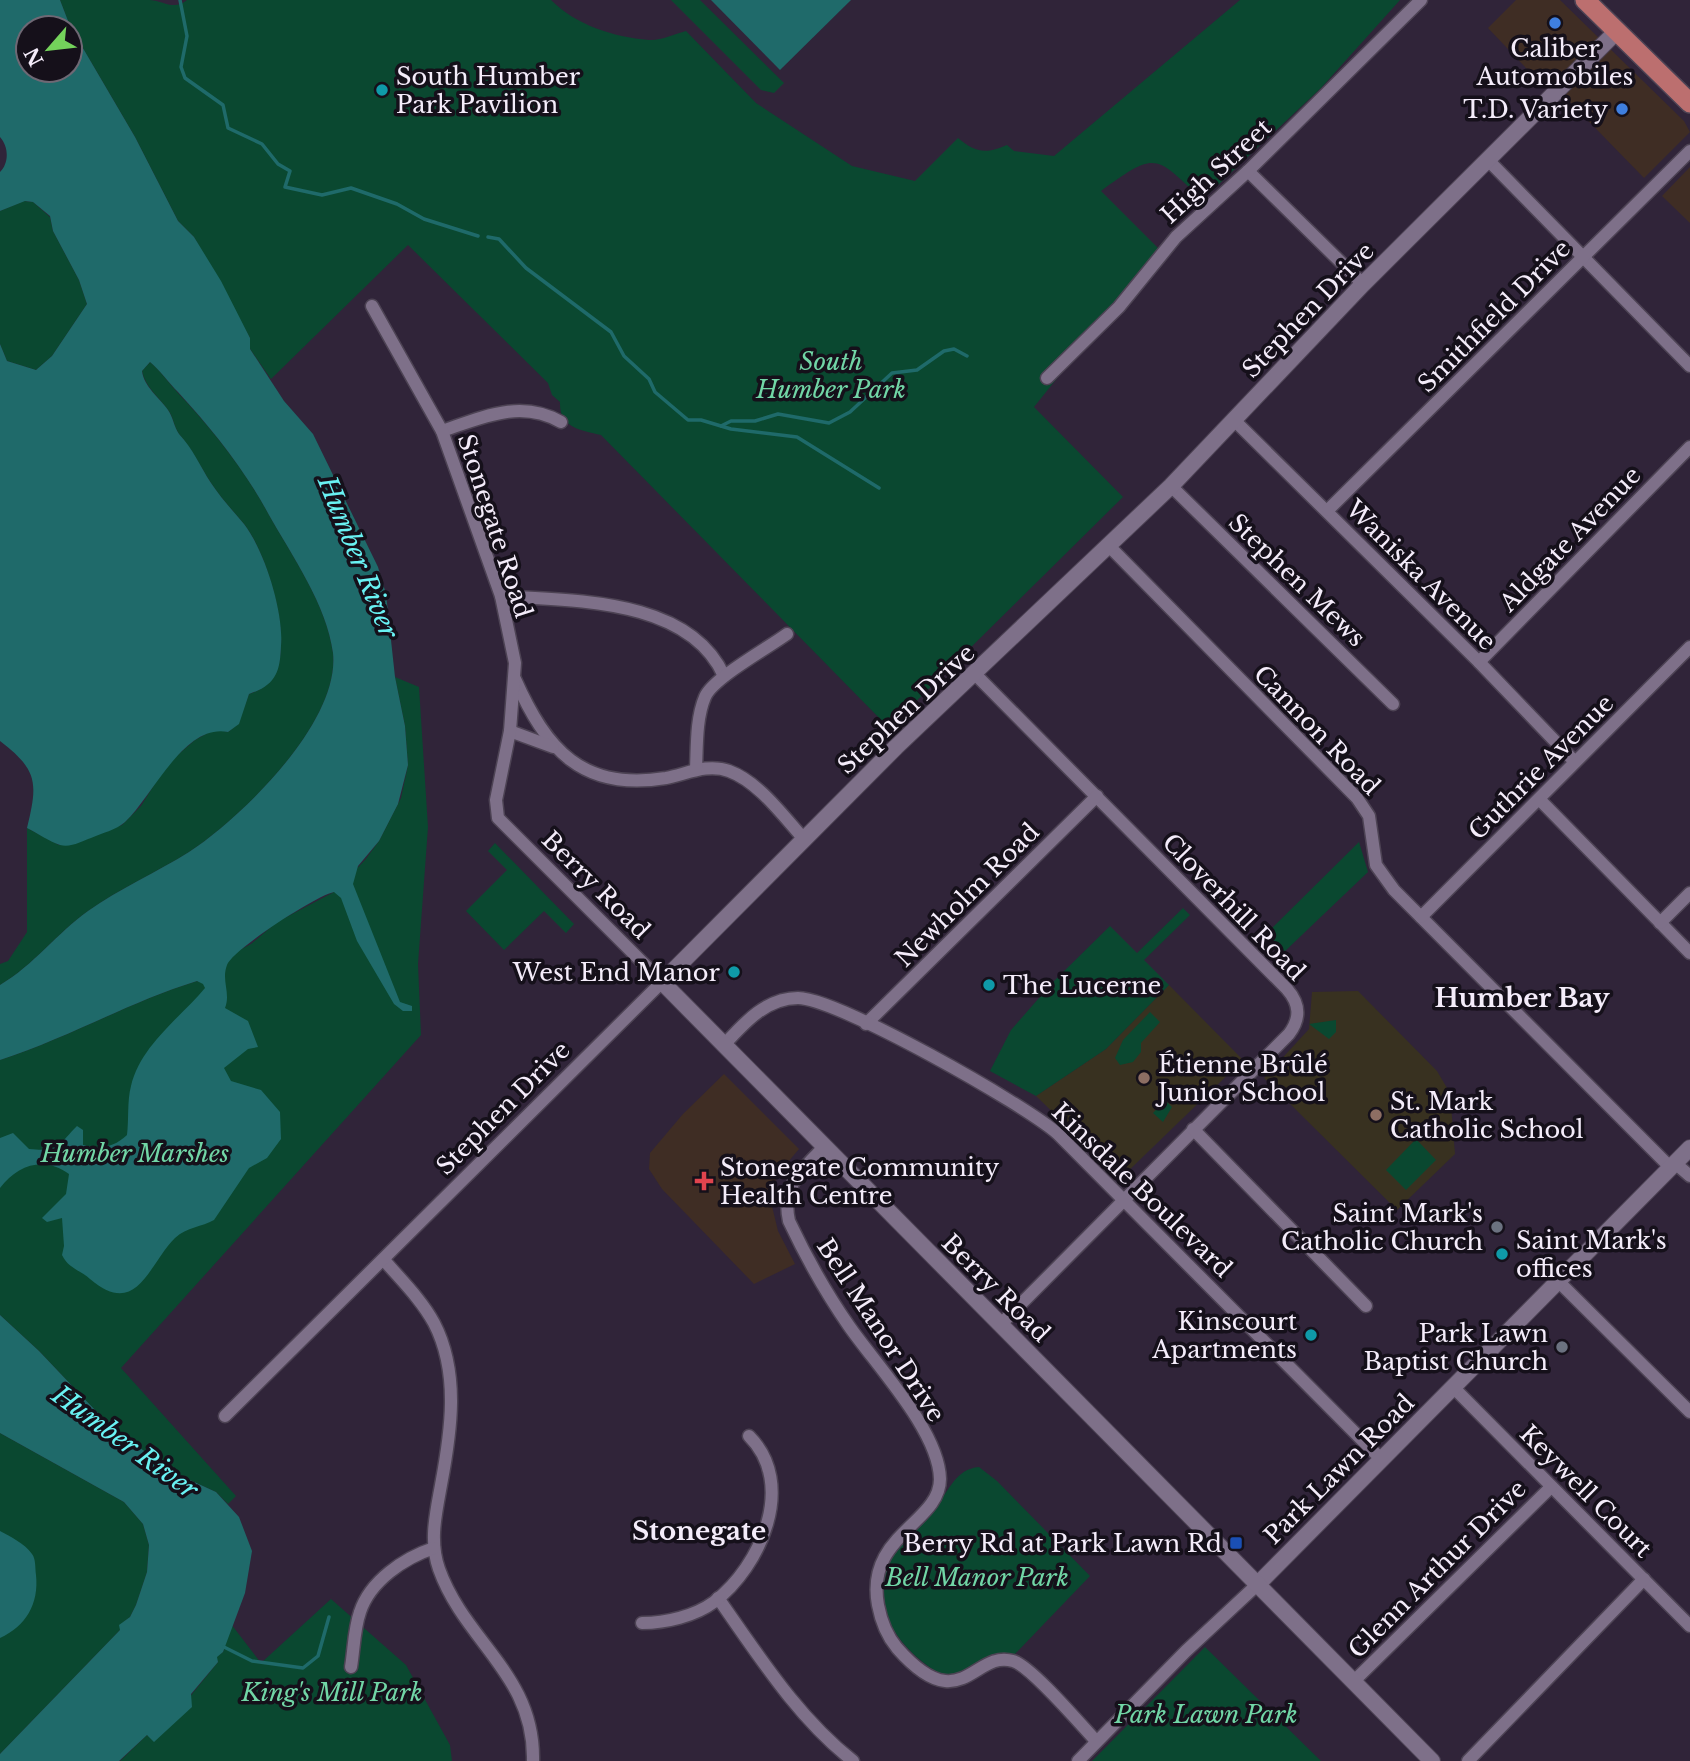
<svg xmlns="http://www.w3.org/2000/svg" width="1690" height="1761" viewBox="0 0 1690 1761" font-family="'Libre Baskerville',serif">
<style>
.commercial{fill:#3f2d24}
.education{fill:#383120}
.green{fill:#0a4830}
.water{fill:#1f6a6a;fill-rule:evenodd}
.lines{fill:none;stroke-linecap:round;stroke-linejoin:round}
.stream{stroke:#1f6a6a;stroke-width:3.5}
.minor-casing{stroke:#4d4354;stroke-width:15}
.tertiary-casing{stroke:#4d4354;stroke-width:18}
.primary-casing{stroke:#4d4354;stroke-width:22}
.minor{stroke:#7e7089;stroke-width:12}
.tertiary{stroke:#7e7089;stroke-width:16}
.primary{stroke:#bc6f6f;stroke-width:19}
.shop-dot{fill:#3f7fe0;stroke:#15101a;stroke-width:2.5}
.culture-dot{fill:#0f9aa8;stroke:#15101a;stroke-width:2.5}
.education-dot{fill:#8d6e63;stroke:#15101a;stroke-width:2.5}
.health-dot{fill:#e0444e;stroke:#15101a;stroke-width:2.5}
.worship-dot{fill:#6b7280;stroke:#15101a;stroke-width:2.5}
.transit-dot{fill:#1a4fb4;stroke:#15101a;stroke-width:2.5}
.labels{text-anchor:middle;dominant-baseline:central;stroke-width:7;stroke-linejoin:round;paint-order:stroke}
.poi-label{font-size:24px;fill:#f4ecfa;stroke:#15101a;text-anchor:start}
.street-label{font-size:24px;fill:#f4ecfa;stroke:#15101a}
.park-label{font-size:24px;font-style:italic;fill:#71d6a6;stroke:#15101a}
.water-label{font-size:26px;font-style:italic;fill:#69f2f3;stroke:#15101a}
.neighbourhood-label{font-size:26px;font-weight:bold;fill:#f4ecfa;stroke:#15101a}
</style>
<rect width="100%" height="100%" fill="#302439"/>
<g class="commercial">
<path d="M1516,0H1560L1684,121L1690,132L1644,178L1566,98L1543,86L1488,28Z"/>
<path d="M1690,167V223L1662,196Z"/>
<path d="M724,1074L799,1149L777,1175L771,1202L778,1231L795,1264L754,1284L662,1189L649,1169L650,1153L683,1114Z"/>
</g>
<g class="education">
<path d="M1169,985L1243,1060L1121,1178L1036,1096L1106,1049Z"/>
<path d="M1358,991L1437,1071L1450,1093L1455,1154L1397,1210L1264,1078L1309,1029L1312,992Z"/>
</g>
<g class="green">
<path d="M60,0C89,0 121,0 150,0C164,1 174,11 187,0H551C576,25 613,37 649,40C660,41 675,34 686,31L756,103L852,166L915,181L958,138C976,153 986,154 1007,145L1014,151L1054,156L1240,0H1400L1321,88L1202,200C1155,154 1156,151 1101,191L1160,250L1034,407L1123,497L889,728L601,435C581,430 559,428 560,402L552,395L548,383L408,245L271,379L250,349V338L194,237L178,221L135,137L70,26Z"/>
<path d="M671,0H700L784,83L774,93L761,90Z"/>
<path d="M24,201L33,202L50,217L53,231L79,280L87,304L52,356L36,370L7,361L0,344V211Z"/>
<path d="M150,362C159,369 169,383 178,393C212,429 245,470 269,515C292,556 327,605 333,653C340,722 242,817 189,852C157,872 119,889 88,911C57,933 34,965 0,985V964L8,961L27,932V828L59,845L122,825L141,806L167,764L195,740L215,729L228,732L238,724L249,694C274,686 280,670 281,646C283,612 265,551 244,524C233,511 221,498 211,483C200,466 192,449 179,434C174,427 173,416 168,410C159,397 145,387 142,371Z"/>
<path d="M395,677L419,687L428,827L418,964L421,1035L121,1368L236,1496L228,1504L216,1492L179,1475L114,1430L39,1351L0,1315V1060C68,1038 129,1002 197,981L204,983L234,953L251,944L277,922L334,892L365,860L379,841L401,798L408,765L405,726Z"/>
<path d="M1359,842L1368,872L1282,954L1264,936Z"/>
<path d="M495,843L574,924L566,933L544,911L504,950L466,911L507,870L488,851Z"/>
<path d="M1183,908L1190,915L1144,960L1169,985L1106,1049L1036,1096L990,1071L1011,1030L1053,982L1110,926L1137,953Z"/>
<path d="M1150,1012L1160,1022L1141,1043V1052L1133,1062L1120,1065L1115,1058L1123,1040Z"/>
<path d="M1336,1020V1032L1329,1039L1309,1024Z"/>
<path d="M1165,1100L1172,1107L1163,1122L1153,1113Z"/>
<path d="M1416,1139L1436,1160L1406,1190L1386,1170Z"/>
<path d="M0,1433L124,1502L143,1524L149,1545L147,1572L136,1605L130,1617L120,1625V1630L0,1754Z"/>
<path d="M979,1467L997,1481L1090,1576L1014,1655L998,1654L949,1679C907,1657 867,1614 887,1562C894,1545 923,1520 936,1505C950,1491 955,1469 979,1467Z"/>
<path d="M331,1599L406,1665L450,1745L452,1761H120L147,1735L154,1741L218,1662L216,1657L223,1652L231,1624L261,1663Z"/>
<path d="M1205,1647L1321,1761H1092Z"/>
</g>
<g class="water">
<path d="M0,0H60L70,26L135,137L178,221L194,237L221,281L250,338V349L284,401L313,434L378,567L386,594L395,677L405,726L408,765L398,804L379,841L358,866L353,884L400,1002L412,1006V1011H403L394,1004L357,941L341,898L334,892C317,895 232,950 227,965C221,981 231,993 225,1008L248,1021L258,1047L248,1049L224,1068L231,1081L261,1090L280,1112L281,1139L267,1158L249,1168L214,1220C202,1227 187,1227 175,1238C148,1265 137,1319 90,1279C80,1270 68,1268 62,1255L64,1246L62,1218L47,1222L42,1218L66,1194L69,1174C45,1156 18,1164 0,1188V1138L13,1133L29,1149C60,1152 57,1146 77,1126L83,1130V1145C101,1149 113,1148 127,1135C129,1119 127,1101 131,1086C141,1045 179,1019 205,988L203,984L197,981C129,1002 68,1038 0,1060V985C34,965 57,933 88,911C119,889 157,872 189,852C242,817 340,722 333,653C327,605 292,556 269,515C245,470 212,429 178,392C169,383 159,369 150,362L142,371C144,387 159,397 168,410C173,417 174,427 179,434C193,449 200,466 211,483C221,498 233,511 244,524C265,551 284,613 281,646C280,672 276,685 249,694L239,724L228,732C184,723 153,796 125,822C116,830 102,833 91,838C82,841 71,848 60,845C50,842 37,833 27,828C38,783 38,770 0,741V344L7,361L36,370L52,356L87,304L79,280L53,231L50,216L33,202L25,201L0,211V172C9,163 9,147 0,137ZM28,28H70V70H28Z"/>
<path d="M711,0H851L780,70Z"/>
<path d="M0,1315L39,1351L114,1430L179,1475L216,1492L239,1517L252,1551L245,1593L223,1652L217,1657L218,1662L191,1694L192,1707L154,1742L147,1735L119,1761H0V1754L120,1630L119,1625L130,1617L136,1605L147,1572L149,1545L143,1524L124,1502L0,1433Z"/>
<path d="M0,1531C11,1537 24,1543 32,1554C36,1559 35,1568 36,1575C39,1604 26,1626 0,1638Z"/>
</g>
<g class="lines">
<g class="stream">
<path d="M180,0L187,36L181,67L185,78L223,105L228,128L262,144L278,164L290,171L285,187L322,195L351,188L397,204L424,219L478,236"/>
<path d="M488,237L499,239L526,268L611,332L624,356L649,379L655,392L688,420H701L731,429L797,437L879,488"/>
<path d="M721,426L731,421H755L778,414L829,423L850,412L892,373L917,370L944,351L954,349L967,356"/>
<path d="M224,1647L252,1661L303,1668L318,1656L329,1617"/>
</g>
<g class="minor-casing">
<g id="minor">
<path d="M1488,160L1690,366"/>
<path d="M1248,171L1363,284"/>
<path d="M1047,378L1119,307L1176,237L1248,171L1421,0"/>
<path d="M1234,420L1479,662L1575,762"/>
<path d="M442,431C483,417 521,399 561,422"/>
<path d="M1171,486L1393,704"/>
<path d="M1328,510L1690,151"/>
<path d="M1109,546L1357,798L1369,816L1376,865L1394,890L1670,1167"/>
<path d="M501,596C573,601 689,598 724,676"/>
<path d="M1479,662L1690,447"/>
<path d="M976,675L1287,989C1300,1004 1301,1018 1289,1034L1000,1325"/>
<path d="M515,679C546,749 582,792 666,778C687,774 707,763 729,771C759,782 783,816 804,839"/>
<path d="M510,731L553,747"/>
<path d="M696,769C697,746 696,718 705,697C713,678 768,648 787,634"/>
<path d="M1539,799L1690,953"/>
<path d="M1421,917L1690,647"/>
<path d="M1660,923L1690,893"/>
<path d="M866,1024L1097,796"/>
<path d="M724,1045C744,1023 766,998 798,998C837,998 1026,1105 1058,1134L1381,1459"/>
<path d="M1193,1129L1366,1306"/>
<path d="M824,1147C802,1170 781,1186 789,1221C806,1257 826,1293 849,1326C876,1365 939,1431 940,1479C940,1523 865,1535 878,1605C881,1621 887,1636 897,1648C961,1721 974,1649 1013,1661C1031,1666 1081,1725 1096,1741"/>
<path d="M1675,1163L1690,1176"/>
<path d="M384,1260C401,1280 421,1299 434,1323C460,1373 451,1432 441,1485C436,1513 429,1541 439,1569C465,1642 535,1675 533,1761"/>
<path d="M1558,1281L1690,1412"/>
<path d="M1453,1387L1690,1626"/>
<path d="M225,1416L662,982L498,818L496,800L510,731L515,663L501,596L442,431L372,306"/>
<path d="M718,1598C759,1656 797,1717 853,1761"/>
<path d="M642,1623C666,1623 695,1616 714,1602C761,1566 797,1484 749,1436"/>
<path d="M351,1667C354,1649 354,1629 360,1612C370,1581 404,1558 434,1548"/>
<path d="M1353,1682L1551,1487"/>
<path d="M1078,1761L1186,1651L1259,1583"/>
<path d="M1468,1761L1644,1579"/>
</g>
</g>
<g class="tertiary-casing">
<g id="tertiary">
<path d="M1259,1583L1690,1148"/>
<path d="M1432,1761L662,982L896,747L1171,486L1363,284L1616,32"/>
</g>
</g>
<g class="primary-casing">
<path id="primary" d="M1585,0L1690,103"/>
</g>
<use href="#minor" class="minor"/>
<use href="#tertiary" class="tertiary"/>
<use href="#primary" class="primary"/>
</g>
<g class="shop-dot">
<circle cx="1555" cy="23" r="7"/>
<circle cx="1622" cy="109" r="7"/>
</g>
<g class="culture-dot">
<circle cx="382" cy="90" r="7"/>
<circle cx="734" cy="972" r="7"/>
<circle cx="989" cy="985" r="7"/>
<circle cx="1502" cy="1254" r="7"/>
<circle cx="1311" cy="1335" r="7"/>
</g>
<g class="education-dot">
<circle cx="1144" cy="1078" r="7"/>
<circle cx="1376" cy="1115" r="7"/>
</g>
<path class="health-dot" d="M700.5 1170.5h7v7h7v7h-7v7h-7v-7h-7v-7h7z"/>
<g class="worship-dot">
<circle cx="1497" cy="1227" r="7"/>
<circle cx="1562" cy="1347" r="7"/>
</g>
<rect class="transit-dot" x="1229" y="1536" width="14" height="14" rx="3.5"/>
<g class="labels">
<g class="poi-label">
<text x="1555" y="48" text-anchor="middle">Caliber<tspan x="1555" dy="28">Automobiles</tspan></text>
<text x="396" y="76">South Humber<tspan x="396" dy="28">Park Pavilion</tspan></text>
<text x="1608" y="109" text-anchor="end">T.D. Variety</text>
<text x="720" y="972" text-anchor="end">West End Manor</text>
<text x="1003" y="985">The Lucerne</text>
<text x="1158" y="1064">Étienne Brûlé<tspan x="1158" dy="28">Junior School</tspan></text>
<text x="1390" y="1101">St. Mark<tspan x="1390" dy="28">Catholic School</tspan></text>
<text x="720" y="1167">Stonegate Community<tspan x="720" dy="28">Health Centre</tspan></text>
<text x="1483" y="1213" text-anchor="end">Saint Mark's<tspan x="1483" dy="28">Catholic Church</tspan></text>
<text x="1516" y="1240">Saint Mark's<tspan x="1516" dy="28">offices</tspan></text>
<text x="1297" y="1321" text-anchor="end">Kinscourt<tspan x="1297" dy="28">Apartments</tspan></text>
<text x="1548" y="1333" text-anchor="end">Park Lawn<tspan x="1548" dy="28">Baptist Church</tspan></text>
<text x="1222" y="1543" text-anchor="end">Berry Rd at Park Lawn Rd</text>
</g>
<g class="street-label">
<text transform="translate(1216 171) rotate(-43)">High Street</text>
<text transform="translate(1308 310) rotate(-46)">Stephen Drive</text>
<text transform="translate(1494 316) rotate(-45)">Smithfield Drive</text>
<text transform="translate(495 526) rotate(72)">Stonegate Road</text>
<text transform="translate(1570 539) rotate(-46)">Aldgate Avenue</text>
<text transform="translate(1421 575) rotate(45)">Waniska Avenue</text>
<text transform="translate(1297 580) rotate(44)">Stephen Mews</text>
<text transform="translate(906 709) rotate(-43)">Stephen Drive</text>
<text transform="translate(1317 730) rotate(46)">Cannon Road</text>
<text transform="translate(1541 767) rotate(-45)">Guthrie Avenue</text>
<text transform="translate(596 885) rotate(45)">Berry Road</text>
<text transform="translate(967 895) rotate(-45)">Newholm Road</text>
<text transform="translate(1234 907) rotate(46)">Cloverhill Road</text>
<text transform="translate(503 1108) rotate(-45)">Stephen Drive</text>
<text transform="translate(1142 1190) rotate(44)">Kinsdale Boulevard</text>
<text transform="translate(996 1288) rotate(45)">Berry Road</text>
<text transform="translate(881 1330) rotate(57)">Bell Manor Drive</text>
<text transform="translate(1339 1469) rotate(-45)">Park Lawn Road</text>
<text transform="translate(1586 1491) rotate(45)">Keywell Court</text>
<text transform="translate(1437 1569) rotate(-45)">Glenn Arthur Drive</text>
</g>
<g class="park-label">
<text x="831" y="361">South<tspan x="831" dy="28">Humber Park</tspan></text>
<text x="135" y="1153">Humber Marshes</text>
<text x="977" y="1577">Bell Manor Park</text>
<text x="332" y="1692">King's Mill Park</text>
<text x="1206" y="1714">Park Lawn Park</text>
</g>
<g class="water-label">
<text transform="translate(358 557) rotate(68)">Humber River</text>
<text transform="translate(125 1442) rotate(36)">Humber River</text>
</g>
<g class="neighbourhood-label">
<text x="1522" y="998">Humber Bay</text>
<text x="699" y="1531">Stonegate</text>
</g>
</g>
<g transform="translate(49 49) rotate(242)"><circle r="33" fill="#15101a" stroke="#6e6874" stroke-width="2"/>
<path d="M0-5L12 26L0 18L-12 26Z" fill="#74d25b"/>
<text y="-10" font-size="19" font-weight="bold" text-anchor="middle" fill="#f4ecfa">N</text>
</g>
</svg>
